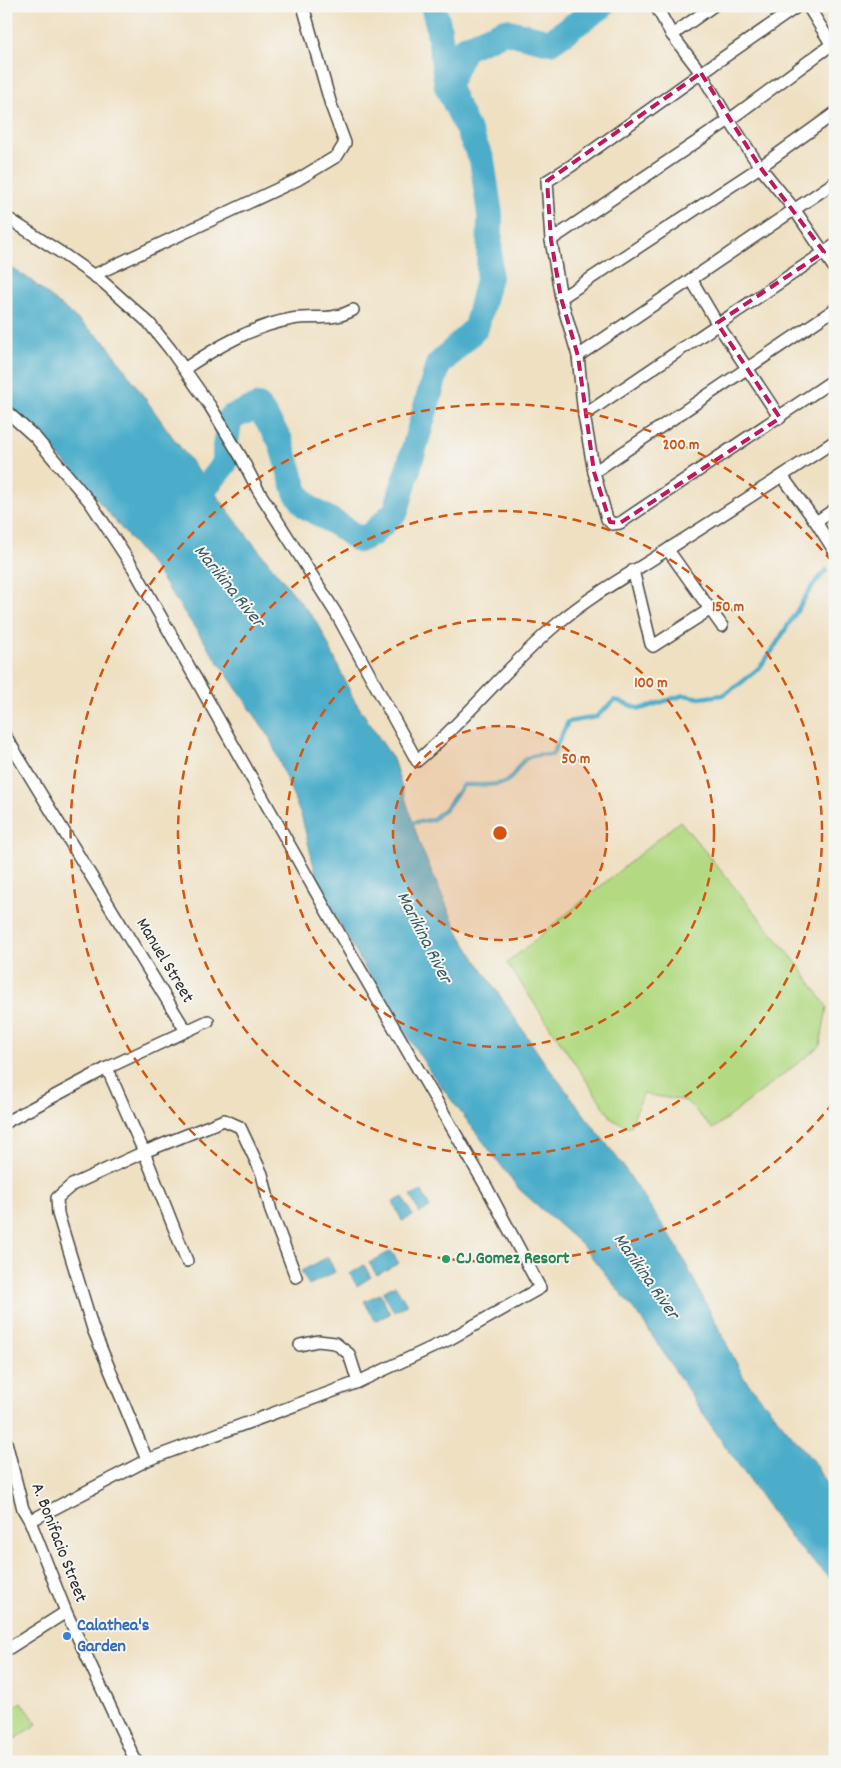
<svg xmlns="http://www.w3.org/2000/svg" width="841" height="1768" viewBox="0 0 841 1768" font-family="Dekko,sans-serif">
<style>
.green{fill:#b3da83;stroke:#6f8257}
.water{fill:#4badca;stroke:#3b6c7a}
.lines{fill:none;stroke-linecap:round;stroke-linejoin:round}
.stream{stroke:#4badca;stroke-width:4.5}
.river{stroke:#4badca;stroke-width:26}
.minor-casing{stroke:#484642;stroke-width:14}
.minor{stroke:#fff;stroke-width:11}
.marked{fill:none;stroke:#c2185b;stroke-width:4;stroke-dasharray:10 6;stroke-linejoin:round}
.ring{fill:none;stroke:#d5540f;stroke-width:2.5;stroke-dasharray:9 6}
.leisure-dot{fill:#2e9e5b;stroke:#f6f6f2;stroke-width:2}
.shop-dot{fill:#3f7fe0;stroke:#f6f6f2;stroke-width:2}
.labels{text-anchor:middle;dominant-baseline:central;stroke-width:4;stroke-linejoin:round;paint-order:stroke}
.street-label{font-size:18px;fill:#2b2b2b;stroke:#f6f6f2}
.leisure-label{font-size:18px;font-weight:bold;fill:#27864d;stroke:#f6f6f2;text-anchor:start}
.shop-label{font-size:18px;font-weight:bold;fill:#366cbe;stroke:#f6f6f2;text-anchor:start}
.water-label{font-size:19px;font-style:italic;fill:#365863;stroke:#f6f6f2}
.centre{fill:#d5540f;stroke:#f6f6f2;stroke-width:2.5}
.ring-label{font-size:15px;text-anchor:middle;font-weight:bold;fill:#d5540f;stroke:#f6f6f2;stroke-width:4;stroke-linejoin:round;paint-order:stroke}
</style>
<rect width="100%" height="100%" fill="#f6f6f2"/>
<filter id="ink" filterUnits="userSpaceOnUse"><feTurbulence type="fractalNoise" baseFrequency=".02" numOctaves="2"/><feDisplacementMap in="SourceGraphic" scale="10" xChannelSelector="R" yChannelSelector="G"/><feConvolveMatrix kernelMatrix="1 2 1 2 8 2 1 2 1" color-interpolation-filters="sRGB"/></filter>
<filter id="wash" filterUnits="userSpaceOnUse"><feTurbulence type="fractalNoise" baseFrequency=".0096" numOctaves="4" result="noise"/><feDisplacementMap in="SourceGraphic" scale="20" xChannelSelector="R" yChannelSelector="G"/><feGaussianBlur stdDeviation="1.12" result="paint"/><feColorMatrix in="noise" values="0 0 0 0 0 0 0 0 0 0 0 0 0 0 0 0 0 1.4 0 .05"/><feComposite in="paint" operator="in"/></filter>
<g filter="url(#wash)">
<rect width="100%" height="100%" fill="#efe0c2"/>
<g class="green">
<path d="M680,821L799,966L827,1007L820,1046L713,1129L686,1101L643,1094L630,1127L613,1120L507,963Z"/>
<path d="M22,1702L37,1724L6,1745V1713Z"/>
</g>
<g class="water">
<path d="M6,264L29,279L106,343L171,435L252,542L319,625L353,698L393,759L420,845L459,934L542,1059L621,1163L676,1245L744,1378L813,1461L835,1499V1584L790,1538L712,1427L640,1317L582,1245L519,1189L431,1073L370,977L319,887L302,818L269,736L154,568L74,471L6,407Z"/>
<path d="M422,1191L430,1208L419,1213L411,1196Z"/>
<path d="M403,1197L413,1216L402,1221L393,1202Z"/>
<path d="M391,1251L399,1263L377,1275L369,1263Z"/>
<path d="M328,1257L335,1272L309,1285L301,1271Z"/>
<path d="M364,1265L371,1277L357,1286L350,1274Z"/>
<path d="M395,1285L407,1305L394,1312L383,1292Z"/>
<path d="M380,1294L390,1314L375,1321L364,1301Z"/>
</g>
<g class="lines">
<path class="stream" d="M409,823L432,820L447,807L463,785C475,785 490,786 502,783C521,779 512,750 552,755L568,722L596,717L615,700L640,709L684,695L700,698L723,695L741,683L760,667L772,651L811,588L826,570"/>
<g class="river">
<path d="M447,86L465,48L505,31L550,42L602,6"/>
<path d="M182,508L197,498L225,463V447L230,418L258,406L280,440L296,492L307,507L340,526L359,540L372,534L396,511L438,365L476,328L489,276L490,215L482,160L447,86L438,24L433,6"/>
</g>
</g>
</g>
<g filter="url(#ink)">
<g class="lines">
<g class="minor-casing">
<g id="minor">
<path d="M656,6L672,35L701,73L729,120L760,167L794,209L835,269"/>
<path d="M798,6L701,73L571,166L547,181L551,240L561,298L578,356L584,415L594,472L607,519L612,524L620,523L835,379"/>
<path d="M808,6L835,50"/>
<path d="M672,35L713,6"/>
<path d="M6,217L60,252L103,282L149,323L170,349L210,406L241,457L258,490L337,615L417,761C467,719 507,666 557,624C592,594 632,573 670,548C726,513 780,477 835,441"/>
<path d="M551,240L729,120L835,42"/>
<path d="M94,275L297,180L337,156L345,143L331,105L303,6"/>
<path d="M691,279L717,323L780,418"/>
<path d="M561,298L760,167L835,113"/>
<path d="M578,356L835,182"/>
<path d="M184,369C217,347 253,326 292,319C315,315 331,322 353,310"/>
<path d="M6,411L35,437L90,502L134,569L339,933L487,1188L540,1288L450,1339L358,1382L147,1460L30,1521"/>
<path d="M584,415L835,245"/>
<path d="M594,472L835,309"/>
<path d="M782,476L816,522L835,552"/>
<path d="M816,522L835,509"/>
<path d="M668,550L722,626"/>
<path d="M633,570L651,644L653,646L709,610"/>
<path d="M6,737L186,1031"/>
<path d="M107,1068L144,1152L187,1261"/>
<path d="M6,1122L107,1068L208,1021"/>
<path d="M300,1345L318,1341L335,1343L349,1354L358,1382"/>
<path d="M6,1442L23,1509L30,1521L66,1612L136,1762"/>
<path d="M147,1460L93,1329L58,1214L57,1198L72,1185L144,1152L224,1120L240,1127L262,1174L271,1211L296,1277"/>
<path d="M6,1650L66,1612"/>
</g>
</g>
<use href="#minor" class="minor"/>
</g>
</g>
<path class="marked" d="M701,73L760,167L824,252L717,323L780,418L620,523L610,522L594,472L578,356L561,298L551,240L547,181Z"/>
<circle cx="500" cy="833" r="107" fill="#d5540f" fill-opacity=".12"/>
<g class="ring">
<circle cx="500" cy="833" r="107"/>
<circle cx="500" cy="833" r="214"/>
<circle cx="500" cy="833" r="322"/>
<path d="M833 1103A429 429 0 1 1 833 563"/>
</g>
<circle class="leisure-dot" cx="446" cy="1259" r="5"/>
<circle class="shop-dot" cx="67" cy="1636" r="5"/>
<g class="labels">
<g class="street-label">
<text transform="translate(164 961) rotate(59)">Manuel Street</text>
<text transform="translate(58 1543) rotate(69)">A. Bonifacio Street</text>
</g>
<g class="leisure-label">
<text x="456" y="1259">CJ Gomez Resort</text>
</g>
<g class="shop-label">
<text x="77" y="1626">Calathea's<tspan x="77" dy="21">Garden</tspan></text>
</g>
<g class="water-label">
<text transform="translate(228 587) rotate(51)">Marikina River</text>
<text transform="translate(423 938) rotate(63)">Marikina River</text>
<text transform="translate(645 1277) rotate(55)">Marikina River</text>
</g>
</g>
<circle cx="500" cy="833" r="8" class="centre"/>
<g class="ring-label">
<text x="681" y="449">200 m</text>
<text x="728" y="611">150 m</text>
<text x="651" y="687">100 m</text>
<text x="576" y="763">50 m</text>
</g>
<rect width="841" height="1768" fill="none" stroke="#f6f6f2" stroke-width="25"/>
</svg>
